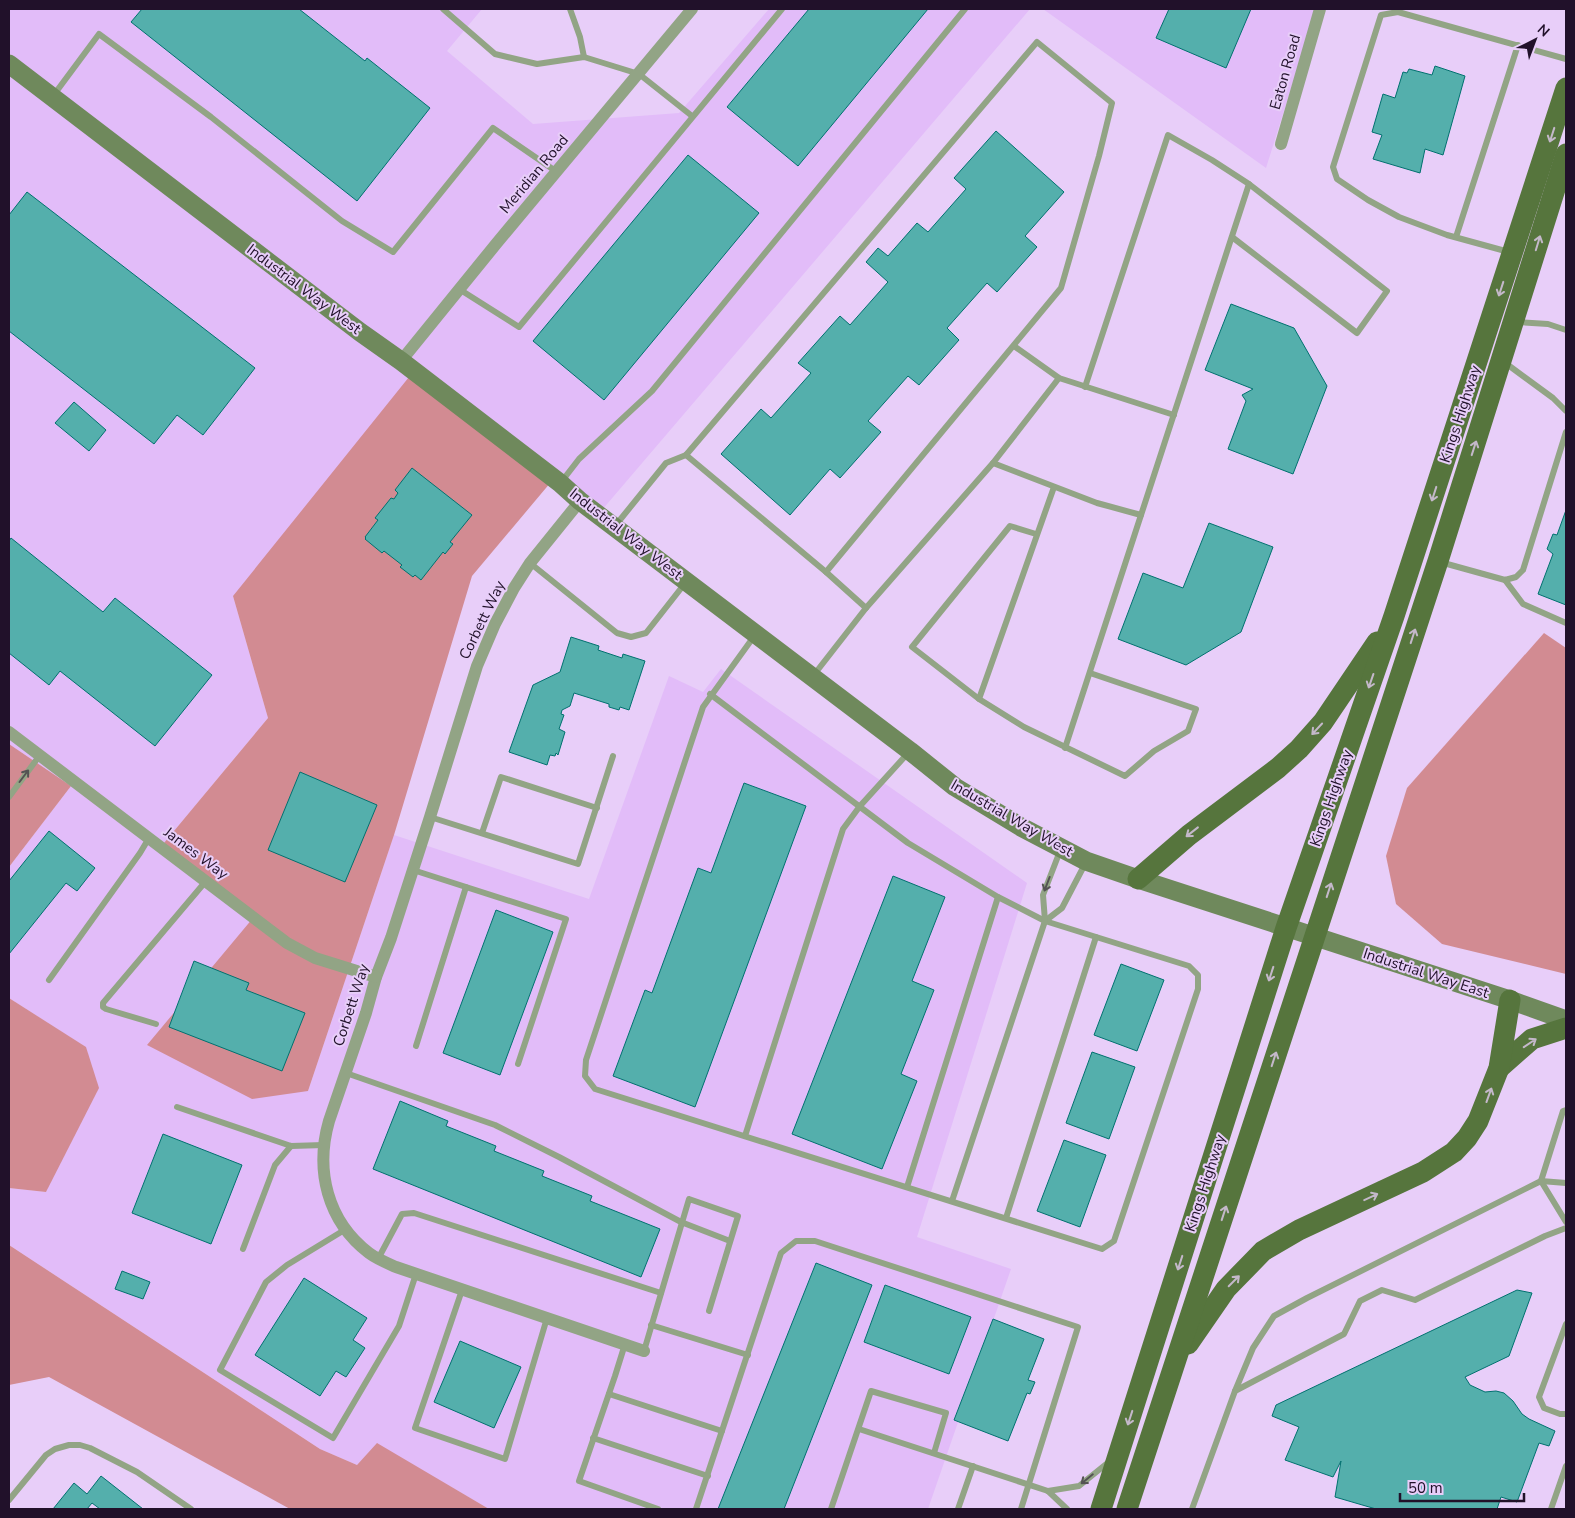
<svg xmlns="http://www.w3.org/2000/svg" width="1575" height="1518" viewBox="0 0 1575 1518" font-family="'Nunito Sans',sans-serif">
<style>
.built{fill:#e2bcf9}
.forest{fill:#d28b92}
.building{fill:#54afac;stroke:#01716f}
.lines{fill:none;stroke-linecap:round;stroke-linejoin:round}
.lane{stroke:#92a485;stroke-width:6}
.street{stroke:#92a485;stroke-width:12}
.secondary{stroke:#6f895c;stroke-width:19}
.primary{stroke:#56753d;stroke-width:21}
.oneway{stroke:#c4b8ca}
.oneway2{stroke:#545353}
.labels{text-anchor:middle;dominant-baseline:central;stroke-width:4;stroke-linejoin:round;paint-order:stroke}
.street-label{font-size:15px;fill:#21112a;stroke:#e8cef9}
</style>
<rect width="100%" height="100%" fill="#e8cef9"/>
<g class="built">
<path d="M9,9H482L447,51L533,124L679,113L769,9H1030L596,517L536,470L233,596L268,718L159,849L253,918L308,1091L394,835L589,899L669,676L703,692L721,669L1027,883L917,1237L1011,1269L928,1509H489L377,1444L357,1465L320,1449L9,1245V1188L46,1192L85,1047L9,998V867L71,786L9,744Z"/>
<path d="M1043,9H1316L1266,168Z"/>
</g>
<g class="forest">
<path d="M409,377L551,482L472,576L394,835L308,1091L252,1099L147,1045L253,918L159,849L268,718L233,596Z"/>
<path d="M1544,633L1566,648V974L1442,944L1396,904L1386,856L1407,788Z"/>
<path d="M9,744L71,786L9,867Z"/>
<path d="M9,998L86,1047L99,1088L46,1192L9,1188Z"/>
<path d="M9,1245L320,1449L357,1465L377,1443L489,1509H290L49,1377L9,1385Z"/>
</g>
<g class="building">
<path d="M142,9H299L365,61L367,58L430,108L357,201L131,22Z"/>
<path d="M809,9H928L798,166L727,107Z"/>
<path d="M1169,9H1251L1226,68L1156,38Z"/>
<path d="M1435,66L1465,76L1443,155L1425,149L1420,173L1373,159L1382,135L1372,132L1383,94L1395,98L1403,72L1407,73L1409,69L1432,75Z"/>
<path d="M996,131L1064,192L1025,236L1037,247L997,292L987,283L947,328L959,340L919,385L908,376L868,421L881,432L840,478L830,469L790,515L721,454L761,409L771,418L811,373L798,363L840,316L850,325L888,282L866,262L878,248L888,256L917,223L928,232L966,189L954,178Z"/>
<path d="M688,155L759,213L604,400L533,341Z"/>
<path d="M27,192L255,368L203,435L177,415L154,444L9,331V215Z"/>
<path d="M1231,304L1294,328L1327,386L1293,474L1228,449L1246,401L1242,395L1253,389L1205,370Z"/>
<path d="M74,402L106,430L89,451L55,423Z"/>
<path d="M412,468L472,515L450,542L453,544L445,554L443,552L421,580L415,575L413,577L400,567L402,565L384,551L382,553L365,539L366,538L365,537L378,520L375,518L391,498L394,499L398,493L395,490Z"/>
<path d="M1566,510V605L1538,594L1553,554L1547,549L1553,534L1557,535Z"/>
<path d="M1209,523L1273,547L1241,632L1186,665L1118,639L1143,573L1183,588Z"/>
<path d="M11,538L103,612L115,598L212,675L155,746L60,671L49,685L9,653V541Z"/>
<path d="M571,637L599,646L598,650L622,658L623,654L645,661L629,710L620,707L619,710L609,707V704L574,693L570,706L562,710L561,714L564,715L559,729L565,732L558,755L556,753L555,756L550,755L547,765L509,752L533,685L560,672Z"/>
<path d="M300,772L377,805L345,882L268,850Z"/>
<path d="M744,783L806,806L695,1107L613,1076L645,990L652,993L698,868L711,873Z"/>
<path d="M49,831L95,868L77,891L66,883L9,954V881Z"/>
<path d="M893,876L945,897L912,981L934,990L901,1074L917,1081L882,1169L792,1134Z"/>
<path d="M496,910L553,932L500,1075L443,1053Z"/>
<path d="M194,961L249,983L246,990L305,1013L282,1071L169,1027Z"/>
<path d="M1121,964L1164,980L1137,1051L1094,1035Z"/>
<path d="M1092,1052L1135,1067L1109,1139L1066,1123Z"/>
<path d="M400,1101L448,1121L446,1126L496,1146L494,1151L544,1171L542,1176L592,1196L590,1201L660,1229L641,1277L373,1169Z"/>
<path d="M163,1134L242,1165L211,1244L132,1213Z"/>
<path d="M1064,1140L1106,1155L1080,1227L1037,1211Z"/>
<path d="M816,1263L872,1285L784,1509H718Z"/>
<path d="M122,1271L150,1282L143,1299L115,1289Z"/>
<path d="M304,1278L367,1318L353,1340L365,1348L346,1377L336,1371L320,1396L255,1355Z"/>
<path d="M885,1285L971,1317L949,1374L864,1342Z"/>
<path d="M1517,1290L1532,1293L1509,1356L1465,1377L1470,1385L1485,1392L1496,1391L1504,1393L1513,1401L1522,1414L1529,1419L1555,1431L1549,1446L1539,1443L1517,1502L1501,1497L1497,1509H1376L1335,1497L1341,1461L1333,1477L1285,1460L1299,1427L1272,1416L1276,1405Z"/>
<path d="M993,1319L1044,1339L1028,1380L1035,1382L1030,1394L1027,1393L1008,1441L954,1420Z"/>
<path d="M460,1341L521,1367L494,1428L434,1402Z"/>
<path d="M101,1476L143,1509H100L92,1503L87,1509H53L74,1483L87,1494Z"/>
</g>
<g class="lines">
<g class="lane">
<path d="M443,9L495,54L537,64L584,57L639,74L692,116"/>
<path d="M570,9L580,37L584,57"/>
<path d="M53,96L99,34L211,117L342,221L393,252L493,128L557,172"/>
<path d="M1456,237L1518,45"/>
<path d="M1509,252L1447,235L1399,217L1368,200L1337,179L1333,167L1381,15L1398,12L1566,59"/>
<path d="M459,289L519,327L782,9"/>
<path d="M1517,322L1548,324L1566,330"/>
<path d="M1014,346L1059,378L1174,415"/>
<path d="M1504,362L1553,398L1566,411"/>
<path d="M1085,387L1168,135L1212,160L1249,184L1387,291L1357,333L1232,237"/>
<path d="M686,455L826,572L866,608"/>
<path d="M993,463L1097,503L1141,515"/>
<path d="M562,481L579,459L652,391L965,9"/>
<path d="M615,526L666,463L686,455L1037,42L1112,103L1099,156L1061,288L826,572"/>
<path d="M1036,534L1010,526L912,647L979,699L1024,727L1125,776L1154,751L1188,731L1196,709L1090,673"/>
<path d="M1440,562L1505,580L1516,577L1523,570L1566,432"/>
<path d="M530,563L617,633L631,637L646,633L686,582"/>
<path d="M1505,580L1523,604L1566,623"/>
<path d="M813,676L866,608L993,463L1059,378"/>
<path d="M710,694L908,843L998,897L1045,921L1189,966L1198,975V989L1114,1241L1102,1249L595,1089L585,1076L586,1060L703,707L755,635"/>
<path d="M979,699L1054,487"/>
<path d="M1065,748L1249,184"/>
<path d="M9,797L40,755"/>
<path d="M430,817L578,864L613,756"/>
<path d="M482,833L501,777L597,808"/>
<path d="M413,870L566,919L518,1064"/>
<path d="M1045,921L1062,908L1085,864"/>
<path d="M49,980L140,853L149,838"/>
<path d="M156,1024L106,1009L103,1007V1003L206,881"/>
<path d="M416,1046L466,887"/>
<path d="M346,1073L495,1125L559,1157L681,1222L730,1241"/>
<path d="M177,1107L291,1146L324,1145"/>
<path d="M1566,1110L1563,1111L1541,1181L1566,1222"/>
<path d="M745,1136L843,829L860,806L909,752"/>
<path d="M907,1187L998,897"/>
<path d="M952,1201L1045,921L1043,895L1060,851"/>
<path d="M1006,1218L1096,937"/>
<path d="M346,1229L287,1265L266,1282L220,1370L333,1438L399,1326L416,1274"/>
<path d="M243,1249L275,1165L291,1146"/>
<path d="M378,1259L402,1214L414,1213L661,1293"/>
<path d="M462,1290L415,1428L505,1459L547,1318"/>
<path d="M1566,1324L1539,1397L1544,1408L1560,1414H1566"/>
<path d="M651,1325L748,1355"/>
<path d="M625,1344L615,1376L579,1481L658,1509"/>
<path d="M644,1351L689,1199L738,1216L709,1311"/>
<path d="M1235,1391L1253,1348L1274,1316L1307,1298L1541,1181L1566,1183"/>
<path d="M609,1394L722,1431"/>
<path d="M859,1429L1048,1491L1067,1509"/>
<path d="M593,1438L708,1476"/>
<path d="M1048,1491L1079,1486L1110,1461"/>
<path d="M9,1500L46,1455L55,1449L69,1445H80L90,1448L137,1472L191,1509"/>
<path d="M696,1509L781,1253L796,1241H815L1078,1327L1021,1509"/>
<path d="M831,1509L871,1391L946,1413L934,1453"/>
<path d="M958,1509L973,1466"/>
<path d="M1192,1509L1235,1391L1344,1334L1360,1301L1382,1290L1415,1300L1545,1236L1566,1228"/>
<path d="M1551,1509L1566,1466"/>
</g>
<g class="street">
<path d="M1281,144L1320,9"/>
<path d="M401,361L496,244L692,9"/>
<path d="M580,501L530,563L514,588L495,624L477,666L430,817L391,938L376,977L366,1013L329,1121C315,1170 327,1221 369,1253C377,1259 387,1263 396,1267L644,1351"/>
<path d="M9,732L287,943L315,958L376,977"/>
</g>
<path class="secondary" d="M9,64L360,332L401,361L560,483L580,501L910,751L955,787L1021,827L1086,861L1138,879L1510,1000L1566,1020"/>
<g class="primary">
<path d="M1138,879L1189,835L1278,768L1299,749L1323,722L1377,642"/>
<path d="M1499,1068L1532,1039L1566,1028"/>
<path d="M1188,1344L1226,1289L1263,1251L1299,1230L1423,1172L1454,1152L1467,1138L1478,1121L1499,1068L1510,1000"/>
<path d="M1101,1509L1286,928L1394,616L1566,88"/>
<path d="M1127,1509L1438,561L1566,154"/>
</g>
</g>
<defs><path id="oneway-shaft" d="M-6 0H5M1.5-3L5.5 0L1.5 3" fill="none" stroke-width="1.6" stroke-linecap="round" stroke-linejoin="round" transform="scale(1.25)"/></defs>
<g class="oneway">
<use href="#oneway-shaft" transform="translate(1552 135) rotate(108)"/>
<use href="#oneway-shaft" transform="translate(1538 243) rotate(-73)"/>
<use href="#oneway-shaft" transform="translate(1501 289) rotate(108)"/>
<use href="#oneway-shaft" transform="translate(1474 448) rotate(-72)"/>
<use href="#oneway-shaft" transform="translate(1434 494) rotate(108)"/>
<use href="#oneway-shaft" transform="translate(1413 636) rotate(-72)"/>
<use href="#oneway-shaft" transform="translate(1371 681) rotate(109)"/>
<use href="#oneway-shaft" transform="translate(1317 729) rotate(133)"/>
<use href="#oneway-shaft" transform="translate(1192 832) rotate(142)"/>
<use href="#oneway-shaft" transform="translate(1329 890) rotate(-72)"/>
<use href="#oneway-shaft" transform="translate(1271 974) rotate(108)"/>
<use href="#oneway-shaft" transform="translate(1530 1043) rotate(-34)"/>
<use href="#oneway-shaft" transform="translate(1274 1059) rotate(-72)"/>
<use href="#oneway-shaft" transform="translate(1489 1095) rotate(-70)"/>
<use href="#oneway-shaft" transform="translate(1371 1197) rotate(-25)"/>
<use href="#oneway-shaft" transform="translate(1224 1213) rotate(-72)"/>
<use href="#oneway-shaft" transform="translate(1180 1263) rotate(108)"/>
<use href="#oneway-shaft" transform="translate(1234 1281) rotate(-45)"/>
<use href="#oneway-shaft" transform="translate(1130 1418) rotate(108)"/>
</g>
<g class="oneway2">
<use href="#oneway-shaft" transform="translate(24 776) rotate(-53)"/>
<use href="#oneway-shaft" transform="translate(1047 884) rotate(111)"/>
<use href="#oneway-shaft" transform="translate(1087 1479) rotate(141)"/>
</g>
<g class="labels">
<g class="street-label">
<text transform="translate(1285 72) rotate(-74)">Eaton Road</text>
<text transform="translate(534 174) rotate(-50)">Meridian Road</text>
<text transform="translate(304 289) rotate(37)">Industrial Way West</text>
<text transform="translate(1460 414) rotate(-72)">Kings Highway</text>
<text transform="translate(626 534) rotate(38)">Industrial Way West</text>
<text transform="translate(482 620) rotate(-64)">Corbett Way</text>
<text transform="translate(1331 798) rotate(-71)">Kings Highway</text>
<text transform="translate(1012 818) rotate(30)">Industrial Way West</text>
<text transform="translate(196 853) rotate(37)">James Way</text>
<text transform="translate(1426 973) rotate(18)">Industrial Way East</text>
<text transform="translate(351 1005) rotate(-72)">Corbett Way</text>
<text transform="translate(1205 1183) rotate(-72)">Kings Highway</text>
</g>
</g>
<rect width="1575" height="1518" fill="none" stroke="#21112a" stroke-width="20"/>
<g transform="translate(1535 40) rotate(42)" stroke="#e8cef9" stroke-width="4" paint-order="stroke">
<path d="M0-4L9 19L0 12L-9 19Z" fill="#21112a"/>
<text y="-8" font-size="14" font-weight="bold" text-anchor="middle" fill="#21112a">N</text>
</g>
<path d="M1400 1493v8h124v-8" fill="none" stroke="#21112a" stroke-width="2.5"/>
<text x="1408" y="1493" font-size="15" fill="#21112a" stroke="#e8cef9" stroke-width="4" paint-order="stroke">50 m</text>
</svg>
